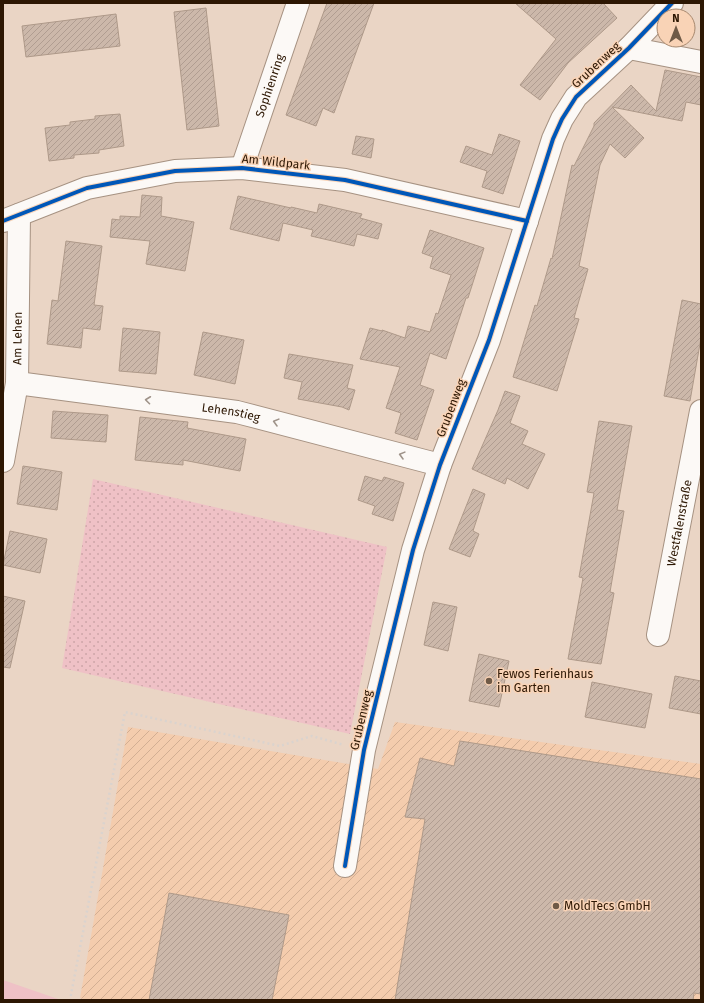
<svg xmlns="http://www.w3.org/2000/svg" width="704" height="1003" viewBox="0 0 704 1003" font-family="'Fira Sans',sans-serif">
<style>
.industrial{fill:url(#industrial-furrows)}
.grass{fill:url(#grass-dots)}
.park{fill:#efc1c6}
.building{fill:url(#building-hatch);stroke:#ae9989}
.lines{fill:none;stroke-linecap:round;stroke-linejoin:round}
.minor-casing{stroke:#a69282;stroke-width:24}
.path{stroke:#dad3ce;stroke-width:2.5;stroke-dasharray:2 3;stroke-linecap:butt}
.minor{stroke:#fcf9f6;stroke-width:22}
.cycleway-casing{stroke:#f9d3b6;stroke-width:6}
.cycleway{stroke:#0057b8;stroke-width:4}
.oneway{stroke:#9f9389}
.poi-dot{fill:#6f5a47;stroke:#f9d3b6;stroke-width:1.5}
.labels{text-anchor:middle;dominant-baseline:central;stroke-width:3;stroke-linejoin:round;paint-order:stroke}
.street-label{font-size:12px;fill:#2d1703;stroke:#f9d3b6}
.poi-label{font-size:12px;fill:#2d1703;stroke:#f9d3b6;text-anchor:start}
</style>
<defs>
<pattern id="industrial-furrows" width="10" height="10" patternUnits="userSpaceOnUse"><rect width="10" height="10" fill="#f4ccad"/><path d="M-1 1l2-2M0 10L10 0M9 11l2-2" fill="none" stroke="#d2ae93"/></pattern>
<pattern id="grass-dots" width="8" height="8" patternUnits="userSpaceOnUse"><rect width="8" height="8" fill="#efc1c6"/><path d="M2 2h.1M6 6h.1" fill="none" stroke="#cda5a8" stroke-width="1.8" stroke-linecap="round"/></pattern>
<pattern id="building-hatch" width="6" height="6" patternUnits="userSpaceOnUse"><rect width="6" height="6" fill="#ccb8aa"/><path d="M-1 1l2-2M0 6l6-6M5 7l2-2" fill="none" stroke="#b09d91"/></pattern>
</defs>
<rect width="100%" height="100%" fill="#ead5c5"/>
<path class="industrial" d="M395,722L701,764V1000H85L80,998L128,727L378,769Z"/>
<path class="grass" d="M93,479L387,547L350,734L62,668Z"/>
<path class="park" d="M3,980L58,999L59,1000H3Z"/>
<g class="building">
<path d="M327,3H374L334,113L323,108L316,126L286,115Z"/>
<path d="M515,3H603L617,18L568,63L540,100L520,85L556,39Z"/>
<path d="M206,8L219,126L187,130L174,12Z"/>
<path d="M116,14L120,46L26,57L22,26Z"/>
<path d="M665,70L701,77V105L686,102L682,121L612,107L644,138L625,158L610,144L600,165L579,266L588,269L574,318L579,319L557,391L513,377L535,305L537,306L551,258L552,259L572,165L574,166L594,126V123L631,85L656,111Z"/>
<path d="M120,114L124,146L99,150V153L74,155V158L49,161L45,128L70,125V122L95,119V116Z"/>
<path d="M499,134L520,141L503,194L482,187L487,171L460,162L466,146L492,155Z"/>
<path d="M356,136L374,139L371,158L352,154Z"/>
<path d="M142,195L162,197L161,216L194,222L185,271L146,264L150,241L110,237L112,219L120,220V216L140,217Z"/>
<path d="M238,196L291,208V207L317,213L319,204L362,214L360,218L382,224L378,239L357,234L354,246L311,236L313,230L283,223L279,241L230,229Z"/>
<path d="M430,230L484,248L468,298H466L446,359L430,353L420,385L434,390L417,440L395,433L401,413L386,408L400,367L360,359L370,328L382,331V330L405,338L408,326L430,332L436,313L438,314L451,275L430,268L433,257L422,253Z"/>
<path d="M66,241L102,246L94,305L103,306L100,330L83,328L81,348L47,344L52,300L58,301Z"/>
<path d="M682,300L701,304V338L690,401L664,396Z"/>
<path d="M123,328L160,332L156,374L119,371Z"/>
<path d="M203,332L244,340L235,384L194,375Z"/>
<path d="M289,354L353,365L347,388L355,390L349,410L342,407L298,399L302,382L284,378Z"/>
<path d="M505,391L520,396L510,423L528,431L522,444L545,454L528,489L507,478L505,484L472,469L498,410Z"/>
<path d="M53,411L108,415L106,442L51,438Z"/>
<path d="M140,417L188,422L187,428L246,439L240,471L183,460V465L135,460Z"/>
<path d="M599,421L632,426L617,510L624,511L610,592L614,593L601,664L568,659L583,578L579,577L594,493L587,492Z"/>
<path d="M23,466L62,472L57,510L17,504Z"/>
<path d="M365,476L382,481L384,477L404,483L393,521L372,514L375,506L358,500Z"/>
<path d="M473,489L485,494L473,531L479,534L470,557L449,549Z"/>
<path d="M10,531L47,539L40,573L3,565Z"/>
<path d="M3,596L25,601L10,668L3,667Z"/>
<path d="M433,602L457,607L448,651L424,645Z"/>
<path d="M479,654L509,661L499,707L469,701Z"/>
<path d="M675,676L701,681V714L669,708Z"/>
<path d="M592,682L652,694L645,728L585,717Z"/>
<path d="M460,741L701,779V994L694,993L693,1000H395L425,819L405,817L420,758L454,766Z"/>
<path d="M169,893L289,915L272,1000H149Z"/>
</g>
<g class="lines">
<g class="minor-casing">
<g id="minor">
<path d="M629,48L701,62"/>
<path id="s1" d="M242,168L298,3"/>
<path d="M3,221L87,188L175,171L242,168L345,180L527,221"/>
<path id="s2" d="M17,383L237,412L440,465"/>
<path id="s3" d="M3,461L17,383L19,215"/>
<path id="s4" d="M658,635L701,411"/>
<path d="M345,866L364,750L413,550L440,465L489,340L553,139L562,119L576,97L629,48L672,3"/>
</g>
</g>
<path class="path" d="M71,1000H70L125,712L280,746L312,736L344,745"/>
<use href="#minor" class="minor"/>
<g class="cycleway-casing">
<g id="cycleway">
<path d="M3,221L87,188L175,171L242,168L345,180L527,221"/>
<path d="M345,866L364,750L413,550L440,465L489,340L553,139L562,119L576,97L629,48L672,3"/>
</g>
</g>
<use href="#cycleway" class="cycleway"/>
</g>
<defs><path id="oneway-chevron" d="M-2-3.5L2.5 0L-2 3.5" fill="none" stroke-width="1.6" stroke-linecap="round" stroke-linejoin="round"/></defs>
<g class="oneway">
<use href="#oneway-chevron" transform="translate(148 400) rotate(-173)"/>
<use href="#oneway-chevron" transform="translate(276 422) rotate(-165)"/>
<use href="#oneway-chevron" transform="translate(402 455) rotate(-165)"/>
</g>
<g class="poi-dot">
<circle cx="489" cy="681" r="4"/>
<circle cx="556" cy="906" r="4"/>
</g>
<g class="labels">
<g class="street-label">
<text transform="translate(596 65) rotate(-43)">Grubenweg</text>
<text stroke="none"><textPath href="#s1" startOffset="87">Sophienring</textPath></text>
<text transform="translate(276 162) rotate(6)">Am Wildpark</text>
<text stroke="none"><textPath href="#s3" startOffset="124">Am Lehen</textPath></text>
<text transform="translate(451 408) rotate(-69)">Grubenweg</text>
<text stroke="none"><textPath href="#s2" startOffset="216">Lehenstieg</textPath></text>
<text stroke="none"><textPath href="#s4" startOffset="114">Westfalenstraße</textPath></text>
<text transform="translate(361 720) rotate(-77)">Grubenweg</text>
</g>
<g class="poi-label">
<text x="497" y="674">Fewos Ferienhaus<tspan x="497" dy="14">im Garten</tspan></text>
<text x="564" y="906">MoldTecs GmbH</text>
</g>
</g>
<rect width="704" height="1003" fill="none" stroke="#2d1703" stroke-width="8"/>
<g transform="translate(676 28)"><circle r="19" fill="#f9d3b6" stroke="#a7886e"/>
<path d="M0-3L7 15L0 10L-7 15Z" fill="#6f5a47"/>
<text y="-6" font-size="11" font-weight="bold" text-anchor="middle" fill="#2d1703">N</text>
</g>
</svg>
